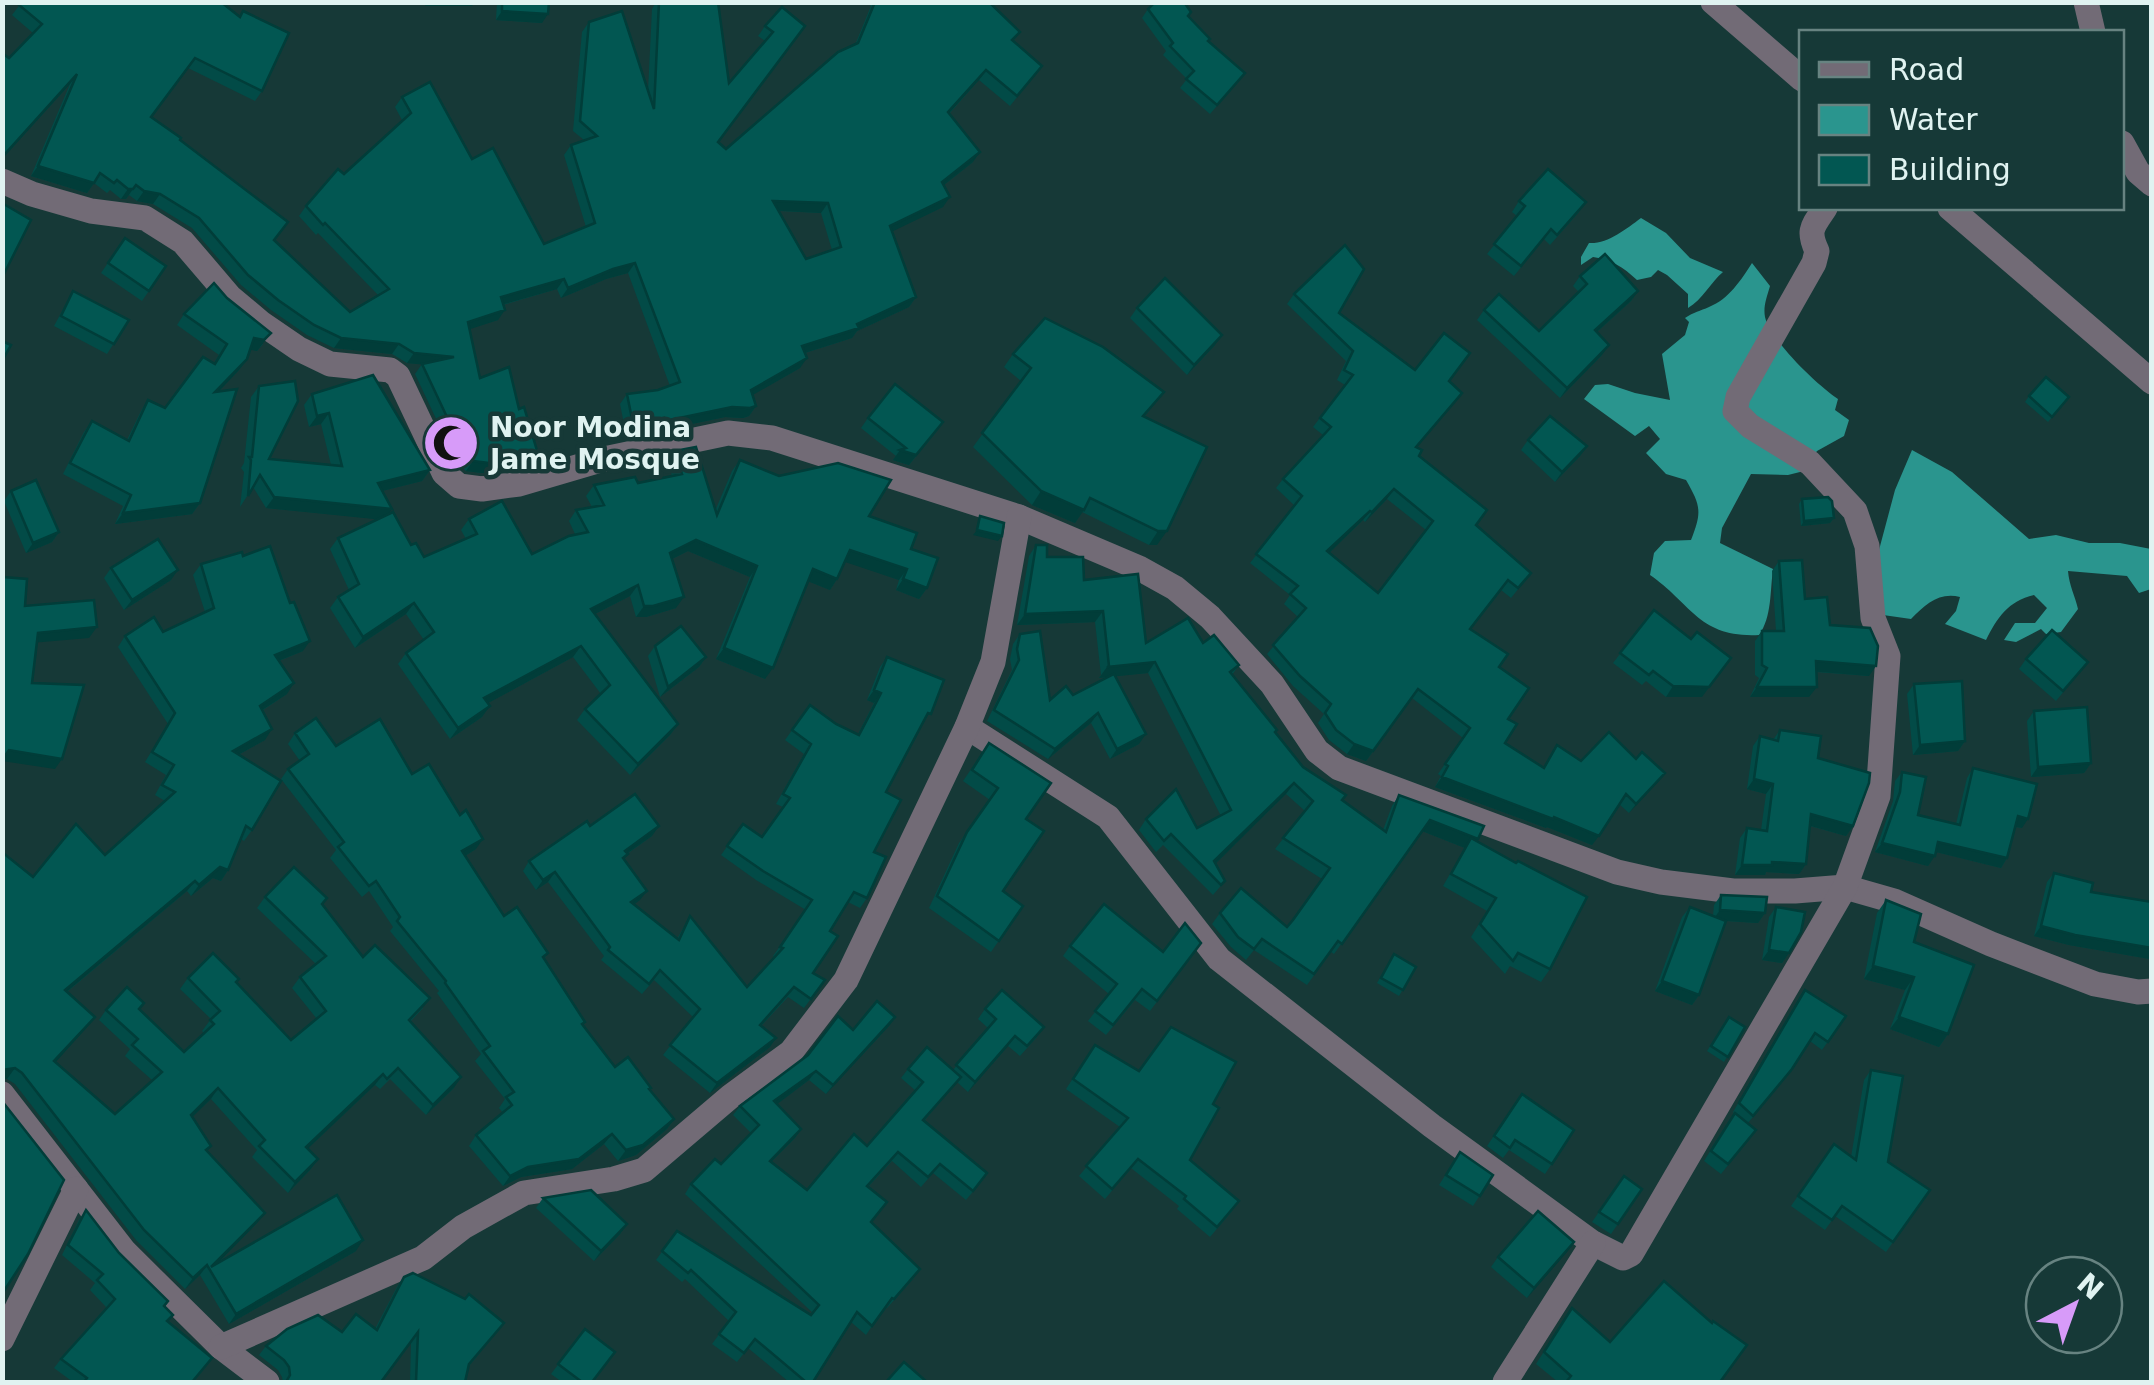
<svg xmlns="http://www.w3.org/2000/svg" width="2154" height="1385" viewBox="0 0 2154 1385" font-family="'DejaVu Sans',sans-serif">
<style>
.water{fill:#2a958e}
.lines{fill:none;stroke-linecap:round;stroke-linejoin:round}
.minor{stroke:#726b76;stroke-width:25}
.wall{fill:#024b47;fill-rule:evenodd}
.shaded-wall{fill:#013d39}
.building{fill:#025752;stroke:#013d39;stroke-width:2.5;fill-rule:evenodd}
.labels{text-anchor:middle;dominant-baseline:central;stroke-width:9;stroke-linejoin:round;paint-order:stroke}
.poi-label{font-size:28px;font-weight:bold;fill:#e0f3f1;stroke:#163937;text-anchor:start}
</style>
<rect width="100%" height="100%" fill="#163937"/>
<g class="water">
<path d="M1641,218L1666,233L1690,258L1723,272C1711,282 1702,300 1688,308V294L1667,275L1658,270L1651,277L1637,280C1623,267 1612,260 1593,257L1581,265V257L1589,243C1608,244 1626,229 1641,218Z"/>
<path d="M1752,263L1770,286C1767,297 1763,306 1765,317C1770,340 1818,386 1838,399L1835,410L1849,420L1844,436L1817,451L1804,471L1788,475L1751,474L1722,528L1720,543L1773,569C1770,591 1772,617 1759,635C1699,638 1692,604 1650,575L1654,553L1665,541L1691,540C1702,512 1701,506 1686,480L1666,474L1646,453L1660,439L1649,426L1635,436L1584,399L1595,385L1608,384L1635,393L1670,400L1662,354L1685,335L1689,322L1685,318C1694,312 1700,311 1709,307C1729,299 1741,280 1752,263Z"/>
<path d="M1912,450L1952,472L2029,539L2056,535L2089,543H2120L2151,549V589L2139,593L2127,576L2068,571C2069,585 2075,596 2078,609L2061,632L2046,634L2041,629L2016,642L2004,640L2015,623H2035L2047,608L2034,595C2008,601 1997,618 1986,640L1945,624L1956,611L1960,597C1939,592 1926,604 1911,619L1876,614L1875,565L1895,490Z"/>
</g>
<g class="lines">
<g class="minor">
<path d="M1713,2L1802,79"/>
<path d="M2086,2L2093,32"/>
<path d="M2122,143L2138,172L2152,184"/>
<path d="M2,181L32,194L91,211L145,218L183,242L230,297L261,323L299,349L330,364L390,370L398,376L444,473L459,486L482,489L519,484L604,459L728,433L772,438L1019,517L1139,568L1175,588L1210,617L1272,684L1317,751L1339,768L1617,872L1661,882L1733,891H1795L1845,887L1894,901L1991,944L2095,984L2138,992L2152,991"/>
<path d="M1950,208L2152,382"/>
<path d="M967,727L1108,817L1219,959L1432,1126L1593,1243L1623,1258L1631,1254L1845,887L1878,796L1888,656L1873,618L1867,546L1855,511L1810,463L1750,426L1735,411L1738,397L1814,263L1817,251C1807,230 1813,226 1825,208"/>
<path d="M2,1094L124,1251L221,1347L267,1382"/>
<path d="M2,1339L76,1189"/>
<path d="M221,1347L423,1258L463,1227L524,1193L614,1179L644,1170L731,1096L791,1052L846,980L967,727L993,662L1019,517"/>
<path d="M1505,1382L1593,1243"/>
</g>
</g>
<g class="wall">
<path d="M22,2L239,17L243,11L262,91L255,101L188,68L151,117L180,140L274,241L350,312L379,296L318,233L316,235L299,216L306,206L344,174L402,120L395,107L402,97L472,159L544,244L586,227L564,155L571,145L584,140L573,131L582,32L589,22L648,91L652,9L656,2H718L729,83L765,41L758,36L765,26H805L718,142L726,149L855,45L871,6L865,2H989L1035,75L1010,106L979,80L949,114L973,162L944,185L943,207L892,231L916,297L909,307L857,331L852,338L805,353L800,368L752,395L756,406L749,416L743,418L725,417L658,431L657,428L626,434L620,404L627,394L658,390L670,386L628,273L606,279L561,298L557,289L503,305L498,320L469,329L480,378L531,464L482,473L466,471L456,461L415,374L422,364L407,363L392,354L334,348L307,335L271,310L241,285L192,228L153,204L137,201L129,195L126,199H121L110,190L107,193L94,183L87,193L31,176L70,84L2,159V53L9,58L33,33L12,15ZM779,211L821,213L832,250L806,259Z"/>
<path d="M497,2H549L542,23L496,20Z"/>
<path d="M1148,9L1191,12L1188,17L1208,41L1245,73L1210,114L1180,88L1187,79L1163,55L1166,51L1142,18Z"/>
<path d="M1519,201L1579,212L1550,245L1544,239L1514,276L1487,254L1517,216L1512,212Z"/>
<path d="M125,238L166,266L142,301L101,273Z"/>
<path d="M1580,276L1638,291L1631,301L1597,332L1602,355L1560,398L1477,320L1484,310L1539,331L1579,292L1573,286Z"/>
<path d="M73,291L129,320L107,354L54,326Z"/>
<path d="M1294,294L1339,313L1415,370L1449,382L1462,393L1417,447L1419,456L1476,525L1531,573L1511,598L1501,590L1470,629L1499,667L1508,719L1505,743L1543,767L1581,761L1636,759L1665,773L1629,813L1619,804L1592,845L1547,827L1546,828L1435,787L1441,776L1438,774L1463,738L1412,698L1366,761L1347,754L1329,740L1318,723L1324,714L1293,686L1267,654L1298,617L1284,604L1290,595L1250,563L1295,506L1276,488L1283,479L1323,435L1313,427L1345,385L1337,380L1346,361L1287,304ZM1387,499L1426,530L1378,593L1329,553L1363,520L1365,522Z"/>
<path d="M1137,308L1215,345L1187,375L1130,318Z"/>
<path d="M184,314L263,344L257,351L250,349L247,359L239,370L218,392L200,503L192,514L115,524L123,506L63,474L84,432L92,421L127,440L141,411L148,400L165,408L214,363L219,355L177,325Z"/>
<path d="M1013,354L1164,392L1144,417L1207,447L1157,545H1149L1082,512L1075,523L1032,505L973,447L1021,381L1004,367Z"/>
<path d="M259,386L269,459L331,465L321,424L309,427L304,405L312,394L430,470L422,481L382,491L388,514L411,545L424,557L466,539L461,530L469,519L532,554L575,534L569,521L576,510L592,507L586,496L594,485L638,483L672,476L668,462L675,451L715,511L732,471L740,460L869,516L911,549L927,588L919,599L896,590L899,580L845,561L837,579L830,590L808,581L765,679L716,659L750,577L688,551L672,559L676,608L646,617H636L630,596L595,614L678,724L670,735L630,775L577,720L585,709L601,694L573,657L488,703L482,717L450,739L398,664L406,653L424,640L406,614L355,648L330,608L338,597L349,590L330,549L338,538L378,519L266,508L253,487L240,507L244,472L241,468L244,463L251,397Z"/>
<path d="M2029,396L2065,402L2048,422L2025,402Z"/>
<path d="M868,418L936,432L909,465L893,460L896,456L861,428Z"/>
<path d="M1528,440L1587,446L1580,456L1555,482L1521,450Z"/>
<path d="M11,491L59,532L52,542L26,553L4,501Z"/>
<path d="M1802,499L1834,518L1830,523L1801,526L1799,504Z"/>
<path d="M1036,545L1047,557L1084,580L1146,643H1203L1239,665L1232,675L1303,767L1342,800L1383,830L1392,806L1399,795L1476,841L1550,969L1541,982L1510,966L1505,974L1471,937L1487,911L1443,886L1465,848L1422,831L1334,954L1331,952L1307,985L1254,950L1246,960L1231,947L1212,924L1220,913L1287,927L1322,879L1275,849L1305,811L1286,794L1216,863L1225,881L1213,895L1163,845L1156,852L1139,830L1146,819L1197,828L1221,816L1148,673L1115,676L1139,744L1110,759L1091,723L1048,759L987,721L1012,670L1010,659L1013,644L1020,634L1050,700L1073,695L1108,677L1099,678L1101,675L1095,622L1017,625L1029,556Z"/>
<path d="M1779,561L1805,599L1830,625L1869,676L1816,672L1809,697H1750L1759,678L1755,675V641L1762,631H1776L1772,571Z"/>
<path d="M201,564L303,651L279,661L287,694L263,710L265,740L238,755L252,830L244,841L241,839L228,870L221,881L213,878L191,896L187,891L67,992L95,1017L87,1027L55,1062L115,1114L152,1080L125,1056L130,1049L99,1020L106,1010H139L184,1052L204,1033L202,1031L211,1019L180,989L188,978L237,983L291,1040L317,1019L292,988L300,977L316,964L257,908L265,897L327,898L322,905L363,957L423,1008L410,1022L454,1088L426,1115L390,1079L380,1089L375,1085L307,1149L318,1159L310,1170L288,1193L252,1157L257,1150L211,1099L192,1117L211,1146L207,1151L257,1223L218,1263L356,1251L229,1324L200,1275L185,1289L136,1240L15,1084L7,1079H2V852L33,877L105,855L165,801L155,795L166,775L145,762L168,724L118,647L125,636L163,632L205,612L193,575Z"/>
<path d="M111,568L171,580L124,610L104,578Z"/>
<path d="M1654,610L1702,697H1666L1646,681L1642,685L1613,663Z"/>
<path d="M655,646L706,657L699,667L660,697L648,656Z"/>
<path d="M887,657L924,723H923L886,792L874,852L867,898L860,908L848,902L830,931L813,973L825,980L804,1008L788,997L761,1026L770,1047L710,1093L663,1055L693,1017L654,980L642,994L601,960L604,956L548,882L536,890L523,871L529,861L590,826L652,836L627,854L624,859L640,900L634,904L677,939L690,916L747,987L775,957L773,956L806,910L756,880L721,855L743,824L762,837L783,807L776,804L804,754L785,740L810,705L836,724L858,734L874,703L867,700L880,667Z"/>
<path d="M2026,659L2088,662L2056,701L2019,669Z"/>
<path d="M1914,684L1965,741L1958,751L1913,755L1907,694Z"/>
<path d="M2034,711L2091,763L2084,773L2031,777L2027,721Z"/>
<path d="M1780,730L1818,758L1853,826L1846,836L1810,826L1806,864L1799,874L1766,872L1765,875H1735L1740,838L1747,828L1761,830L1766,794L1747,789L1753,746L1760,736L1773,740Z"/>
<path d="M295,733L412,774L476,849L465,856L504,916L548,953L544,959L585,1022L583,1025L615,1067L650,1090L674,1119L667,1129L636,1155L618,1161L604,1144L572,1169L521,1177L503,1186L469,1146L476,1135L503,1113L499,1108L505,1099L475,1061L481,1054L437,993L439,991L390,931L393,927L369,891L362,897L330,858L336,850L281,779L288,769L300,761L288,744Z"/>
<path d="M989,743L1026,819L1003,891L1023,906L991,952L929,908L959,843L990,800L963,781Z"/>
<path d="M1973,768L2022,828L2015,827L2007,858L2001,868L1936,852L1928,866L1875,852L1893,801L1895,781L1902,772L1918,815L1956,824L1967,778Z"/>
<path d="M2054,873L2091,892L2152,902V965H2149L2150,959L2069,945L2034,936L2047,882Z"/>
<path d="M1721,895L1765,913L1758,923L1725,921L1699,995L1692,1005L1655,991L1682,917L1690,907L1713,916L1714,905Z"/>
<path d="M1886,900L1914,942L1948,1034L1939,1047L1890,1029L1905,990L1864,979L1877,913Z"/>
<path d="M1776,907L1789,953L1782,963L1762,960L1769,917Z"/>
<path d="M1201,943L1150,1011L1135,1000L1106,1035L1088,1021L1109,994L1063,956L1070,946L1163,952Z"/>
<path d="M1394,954L1416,967L1399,996L1377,983Z"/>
<path d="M1805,990L1846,1016L1822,1050L1810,1041L1786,1077L1748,1123L1756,1130L1721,1174L1704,1161L1734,1113L1733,1112Z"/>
<path d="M985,1009L1037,1037L1020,1056L1008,1046L968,1092L957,1082L924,1121L981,1182L966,1200L933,1173L921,1187L892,1161L868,1187L871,1223L914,1278L887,1308L885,1307L866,1335L851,1322L813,1382H789L748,1348L737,1362L712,1344L729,1321L685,1279L682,1282L656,1260L677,1231L811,1315L813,1313L685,1194L691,1184L721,1164L751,1133L733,1115L740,1106L808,1055L853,1030L895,1017L889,1026L826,1094L809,1080L777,1104L801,1129L795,1138L771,1162L807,1190L867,1146L916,1091L901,1078L908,1069L953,1070L988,1028L978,1019Z"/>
<path d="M1729,1017L1745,1027L1724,1062L1707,1051Z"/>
<path d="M1095,1045L1139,1071L1213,1104L1190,1160L1232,1211L1210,1237L1177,1209L1179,1206L1131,1168L1105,1199L1079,1176L1120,1127L1066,1089Z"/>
<path d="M1871,1070L1888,1162L1930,1190L1886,1252L1835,1216L1825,1230L1791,1206L1834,1144L1851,1157L1864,1080Z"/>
<path d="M1522,1094L1574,1130L1545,1174L1509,1150L1503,1158L1487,1146Z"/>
<path d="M1460,1152L1493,1175L1473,1206L1439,1185Z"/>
<path d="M1624,1176L1642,1189L1611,1234L1592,1222Z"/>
<path d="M543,1198L627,1224L620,1234L594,1261L536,1208Z"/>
<path d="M86,1210L119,1253L168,1301L165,1307L173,1315L168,1322L205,1368L193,1382H73L54,1368L61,1359L107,1308L90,1290L95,1283L62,1255L79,1220Z"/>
<path d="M1574,1242L1527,1298L1491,1267L1498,1257Z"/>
<path d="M404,1277L504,1323L469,1366L465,1382H410L411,1342L382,1382H283L282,1377L278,1370L259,1355L266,1346L342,1332L375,1329L397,1287Z"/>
<path d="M1564,1320L1610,1342L1720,1382H1558L1536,1364Z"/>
<path d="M585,1329L593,1382H562L551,1374Z"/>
</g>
<g class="shaded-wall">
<path d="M428,2H475L472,6H425Z"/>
<path d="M502,11L548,14L542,23L496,20Z"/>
<path d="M986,70L979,80L941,122L948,112Z"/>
<path d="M77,74L70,84L2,159V157Z"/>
<path d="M980,152L973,162L935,192L942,182Z"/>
<path d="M38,166L94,183L87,193L31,176Z"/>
<path d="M128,189H133L126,199H121Z"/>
<path d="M144,191L160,194L153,204L137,201Z"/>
<path d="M950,197L943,207L883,236L890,226Z"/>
<path d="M773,201L828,203L821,213L766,210Z"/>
<path d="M635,263L628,273L606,279L561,298L568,288L613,269Z"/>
<path d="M564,279L557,289L494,307L501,297Z"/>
<path d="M1638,291L1631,301L1588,340L1595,330Z"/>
<path d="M916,297L909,307L857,331L852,338L795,356L802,346L857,324Z"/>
<path d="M505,310L498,320L461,332L468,322Z"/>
<path d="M271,333L257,351L246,349L254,338Z"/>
<path d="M1222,335L1215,345L1187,375L1194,365Z"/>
<path d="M341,338L399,344L392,354L334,348Z"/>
<path d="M1609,345L1602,355L1560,398L1567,388Z"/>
<path d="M414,353L454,357L447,367L407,363Z"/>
<path d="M807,358L800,368L744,400L751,390Z"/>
<path d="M247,359L239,370L208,403L215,392Z"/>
<path d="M756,406L749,416L743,418L725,417L658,431L665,421L732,407Z"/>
<path d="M329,413L321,424L309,427L317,416Z"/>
<path d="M664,418L657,428L626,434L633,424Z"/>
<path d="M943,422L909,465L893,460L900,450L916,455Z"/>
<path d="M1587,446L1580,456L1555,482L1562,472Z"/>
<path d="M538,454L531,464L482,473L466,471L473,461Z"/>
<path d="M430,470L422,481L370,494L378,483Z"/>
<path d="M1394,489L1387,499L1365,522L1372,512Z"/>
<path d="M1041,491L1084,510L1075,523L1032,505Z"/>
<path d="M274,497L392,509L384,520L266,508Z"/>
<path d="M200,503L192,514L115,524L123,513Z"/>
<path d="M1370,511L1363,520L1321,561L1327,551Z"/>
<path d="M1834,518L1830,523L1801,526L1804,521Z"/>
<path d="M977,530L1002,536L998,541L973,535Z"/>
<path d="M1158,531H1167L1157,545H1149Z"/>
<path d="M59,532L52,542L26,553L33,543Z"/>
<path d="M696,540L757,566L750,577L688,551L662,564L670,553Z"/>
<path d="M850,550L907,569L899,580L842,561Z"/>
<path d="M813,569L837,579L830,590L805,580Z"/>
<path d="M178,570L171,580L124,610L132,600Z"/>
<path d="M903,579L927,588L919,599L896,590Z"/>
<path d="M638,585L630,596L583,620L591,609Z"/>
<path d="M684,597L676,608L646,617H636L644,606Z"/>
<path d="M414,603L406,614L355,648L363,637Z"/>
<path d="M1103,611L1095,622L1017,625L1025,614Z"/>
<path d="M97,627L89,638L31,643L38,633Z"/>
<path d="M310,641L303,651L268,665L275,655Z"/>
<path d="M581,646L573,657L477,709L484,698Z"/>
<path d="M724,648L773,668L765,679L716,659Z"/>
<path d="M706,657L699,667L660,697L668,687Z"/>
<path d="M1731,658L1702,697H1666L1673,686Z"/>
<path d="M1816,661L1876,666L1869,676L1809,671Z"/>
<path d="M1155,662L1148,673L1099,678L1107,667Z"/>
<path d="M294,683L287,694L253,716L260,706Z"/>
<path d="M1757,687H1817L1809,697H1750Z"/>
<path d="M1418,689L1366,761L1347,754L1354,744Z"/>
<path d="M874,690L881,693L874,703L867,700Z"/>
<path d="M490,706L482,717L450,739L458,728Z"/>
<path d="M1098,713L1091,723L1048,759L1055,749Z"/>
<path d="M678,724L670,735L630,775L638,764Z"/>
<path d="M272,729L265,740L225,762L233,751Z"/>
<path d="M1146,734L1139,744L1110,759L1117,749Z"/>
<path d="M1965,741L1958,751L1913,755L1920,745Z"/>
<path d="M9,750L62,759L55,769L2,761Z"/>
<path d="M2091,763L2084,773L2031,777L2038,767Z"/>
<path d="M1665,773L1658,782L1629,813L1636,804Z"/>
<path d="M1442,777L1554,817L1599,836L1592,845L1547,827L1546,828L1435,787Z"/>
<path d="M1754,779L1773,784L1766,794L1747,789Z"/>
<path d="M1294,783L1286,794L1207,872L1214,861Z"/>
<path d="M1811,814L1853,826L1846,836L1804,824Z"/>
<path d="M2018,816L2028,819L2022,828L2011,826Z"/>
<path d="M1430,820L1478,839L1470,850L1471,838L1465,848L1422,831L1334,954Z"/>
<path d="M659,826L652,836L618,860L625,851Z"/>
<path d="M483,839L476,849L455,862L462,851Z"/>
<path d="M1938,842L2007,858L2001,868L1932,851Z"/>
<path d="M1882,843L1935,856L1928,866L1875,852Z"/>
<path d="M1772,862L1806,864L1799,874L1766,872L1765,875H1735L1742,865Z"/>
<path d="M220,867L228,870L221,881L213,878L191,896L199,885Z"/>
<path d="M555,872L548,882L536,890L543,880Z"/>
<path d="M195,881L187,891L57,1000L65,990Z"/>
<path d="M647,891L640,900L625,911L631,902Z"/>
<path d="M1720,910L1765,913L1758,923L1713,920Z"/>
<path d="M2041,926L2152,948V957L2150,959L2069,945L2034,936Z"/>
<path d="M1769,950L1789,953L1782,963L1762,960Z"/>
<path d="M1873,966L1914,977L1905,990L1864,979Z"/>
<path d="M1662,981L1699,995L1692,1005L1655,991Z"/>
<path d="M95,1017L87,1027L47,1072L54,1061Z"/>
<path d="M895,1017L889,1026L826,1094L833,1085Z"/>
<path d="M1899,1017L1948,1034L1939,1047L1890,1029Z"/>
<path d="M1015,1036L1008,1046L968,1092L975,1082Z"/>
<path d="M776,1038L770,1047L710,1093L717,1083Z"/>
<path d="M15,1068L7,1079H2V1070Z"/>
<path d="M816,1071L809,1080L768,1111L774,1101Z"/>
<path d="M383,1074L375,1085L298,1158L306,1147Z"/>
<path d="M461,1077L454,1088L426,1115L433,1105Z"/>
<path d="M218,1088L211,1099L183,1126L191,1115Z"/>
<path d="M674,1119L667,1129L636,1155L618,1161L626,1150Z"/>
<path d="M801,1129L795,1138L763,1170L770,1161Z"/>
<path d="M612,1134L604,1144L572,1169L521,1177L503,1186L510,1176L528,1167Z"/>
<path d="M318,1159L310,1170L288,1193L295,1182Z"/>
<path d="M265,1213L257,1223L211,1270L210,1269Z"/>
<path d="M627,1224L620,1234L594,1261L601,1251Z"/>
<path d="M363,1240L356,1251L229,1324L236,1314Z"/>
<path d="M1574,1242L1567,1252L1527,1298L1534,1288Z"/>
<path d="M207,1265L200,1275L185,1289L193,1278Z"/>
</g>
<g class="building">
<path d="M22,2H221L240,17L243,11L289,33L262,91L195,58L151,117L181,138L180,140L288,222L274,240L350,312L389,289L325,223L323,225L306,206L338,169L344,174L411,113L402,97L430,82L472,159L493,148L544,244L595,223L571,145L597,136L580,121L589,22L622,11L654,109L659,2H718L729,83L773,32L765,26L782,7L805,26L718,142L726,149L838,52L858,43L875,2H989L1020,32L1012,40L1042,66L1017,96L986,70L948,112L980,152L942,182L950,197L890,226L916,297L857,324L859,328L802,346L807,358L751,390L756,406L750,408L732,407L665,421L664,418L633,424L627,394L658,390L680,382L635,263L613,269L568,288L564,279L501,297L505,310L468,322L480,378L509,367L519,409L524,407L538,454L489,463L473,461L463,451L422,364L454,357L414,353L399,344L341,338L314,325L278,300L248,275L199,218L160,194L144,191L136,185L133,189H128L117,180L114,183L100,173L94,183L38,166L77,74L4,155L2,154V53L9,58L42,24L19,5ZM773,201L828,203L841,247L806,259Z"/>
<path d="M502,2H549L548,14L502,11Z"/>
<path d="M1155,2H1184L1191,12L1188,16L1210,39L1208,41L1245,73L1217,105L1186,79L1194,71L1170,46L1173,43L1148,9Z"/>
<path d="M1548,169L1586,202L1557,235L1551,229L1521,266L1494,244L1525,206L1519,201Z"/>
<path d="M2,203L31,220L2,278Z"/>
<path d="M125,238L166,266L149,291L108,263Z"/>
<path d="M1345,245L1364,269L1339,313L1415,370L1444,333L1470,353L1449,381L1462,393L1416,447L1422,450L1419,456L1487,510L1476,525L1531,573L1518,588L1508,580L1470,629L1508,654L1499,667L1529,688L1508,719L1517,724L1505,743L1544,768L1557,745L1581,761L1609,732L1636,759L1642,752L1665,773L1636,804L1626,794L1599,836L1554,817L1553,819L1442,777L1448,766L1445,764L1470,728L1418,689L1373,751L1354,744L1336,730L1325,713L1331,704L1300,676L1273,645L1306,608L1290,594L1298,586L1256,554L1302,496L1283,479L1331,427L1320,418L1353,375L1344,370L1353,351L1294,294ZM1394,489L1433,521L1378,593L1327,551L1370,511L1372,512Z"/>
<path d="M1605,254L1638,291L1595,330L1609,345L1567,388L1484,310L1499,294L1539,331L1587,284L1580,276Z"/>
<path d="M1165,278L1222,335L1194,365L1137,308Z"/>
<path d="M214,283L227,298L271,333L264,340L254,338L247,359L215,392L237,389L200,503L123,513L131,495L70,463L92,421L129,441L148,400L165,408L203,357L215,364L227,344L184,314Z"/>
<path d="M73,291L129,320L114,344L61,316Z"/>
<path d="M1045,318L1103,347L1164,392L1143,416L1207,447L1167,531H1158L1090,498L1084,510L1041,491L982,433L1031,368L1013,354Z"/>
<path d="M2,341L11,345L2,361Z"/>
<path d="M373,375L430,470L378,483L392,509L274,497L260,475L248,496L251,460L249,457H252L259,386L295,381L298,401L269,459L342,466L329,413L317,416L312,394Z"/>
<path d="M2046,377L2069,397L2052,417L2029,396Z"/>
<path d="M895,384L943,422L916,455L900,450L906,448L868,418Z"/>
<path d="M1550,416L1587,446L1562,472L1528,440Z"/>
<path d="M696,447L717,515L740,460L779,476L838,463L891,480L869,516L917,533L911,549L938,558L927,588L903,579L907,569L850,550L837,579L813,569L773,668L724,648L757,566L696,540L670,553L684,597L653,606H644L638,585L591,609L678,724L638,764L585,709L610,685L581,646L484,698L490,706L458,728L406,653L434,632L414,603L363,637L338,597L359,584L338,538L393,512L411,545L416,543L424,557L477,534L469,519L502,501L532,554L569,536L588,532L576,510L604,505L594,485L635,477L638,483L682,474L675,451Z"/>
<path d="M36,480L59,532L33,543L11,491Z"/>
<path d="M1828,497L1832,501L1834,518L1804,521L1802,499Z"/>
<path d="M980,516L1004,523L1002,536L977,530Z"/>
<path d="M158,539L178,570L132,600L111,568Z"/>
<path d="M1036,545H1047V557H1083L1084,580L1138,574L1146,643L1188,618L1203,643L1214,635L1239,665L1230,672L1277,730L1275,732L1303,767L1346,795L1342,800L1386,832L1399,795L1484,826L1478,839L1430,820L1342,944L1338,941L1314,974L1262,939L1254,949L1238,937L1220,913L1241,888L1287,927L1293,920L1330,868L1283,838L1313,801L1294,783L1214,861L1225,881L1221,885L1171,834L1164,841L1146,819L1176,789L1197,828L1231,810L1155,662L1107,667L1109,666L1103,611L1025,614Z"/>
<path d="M270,546L290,603L294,602L310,641L275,655L294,683L260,706L272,729L233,751L281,781L252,830L246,826L228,870L220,867L199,885L195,881L65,990L95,1017L54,1061L115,1114L162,1072L132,1045L138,1039L106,1010L127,987L144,1003L139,1009L184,1052L214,1024L210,1020L220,1011L188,978L213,953L239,979L236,982L291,1040L326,1011L300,977L326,956L265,897L294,867L327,898L322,904L363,957L375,945L430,998L409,1020L461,1077L433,1105L398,1068L387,1079L383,1074L306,1147L318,1159L295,1182L259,1146L265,1140L218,1088L191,1115L211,1146L206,1150L265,1213L211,1267L337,1195L363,1240L236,1314L207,1265L193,1278L144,1230L22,1073L15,1068L2,1070V852L33,877L76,824L105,855L175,792L162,785L174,765L152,752L175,713L125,636L154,617L163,632L214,608L201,564L242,552L243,556Z"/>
<path d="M1802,560L1805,599L1827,597L1830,625L1870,628L1878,646L1876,666L1816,661L1817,687H1757L1767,668L1762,665V631H1784L1779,561Z"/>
<path d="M3,577L27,579L25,606L94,600L97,627L38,633L32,683L84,685L62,759L9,750L2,760Z"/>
<path d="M1654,610L1691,639L1697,632L1731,658L1709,687L1673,686L1653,671L1649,675L1620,653Z"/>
<path d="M681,626L706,657L668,687L655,646Z"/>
<path d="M2052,630L2088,662L2063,691L2026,659Z"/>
<path d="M1040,631L1050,700L1066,686L1073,695L1114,674L1146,734L1117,749L1098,713L1055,749L994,710L1019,660L1017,649L1020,634Z"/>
<path d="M887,657L944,680L931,714L928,713L886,792L901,800L874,852L886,857L867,898L854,892L830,931L838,936L813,973L825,980L811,999L794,987L760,1025L776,1038L717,1083L670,1045L700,1009L660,970L649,984L608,950L610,947L555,872L543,880L529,861L587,821L590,826L635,794L659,826L625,851L628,854L623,858L647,891L631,902L679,940L690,916L747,987L783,948L780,947L812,900L763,871L727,846L743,824L762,837L790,798L783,794L811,744L792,730L810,705L836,724L859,735L881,693L874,690Z"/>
<path d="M1962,681L1965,741L1920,745L1914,684Z"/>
<path d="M2087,707L2091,763L2038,767L2034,711Z"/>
<path d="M316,718L336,746L380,719L412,774L429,764L460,815L466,810L483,839L462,851L504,916L517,907L548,953L543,957L585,1022L582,1024L615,1067L628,1057L651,1088L649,1089L674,1119L643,1145L626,1150L612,1134L579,1159L528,1167L510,1176L476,1135L512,1105L506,1097L514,1092L483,1051L490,1046L445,983L446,981L397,921L400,917L376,881L369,886L338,847L344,842L288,769L309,754L295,733Z"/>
<path d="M1780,730L1821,736L1818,758L1870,773L1869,783L1853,826L1811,814L1806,864L1772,862V865H1742L1747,828L1767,831L1773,784L1754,779L1760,736L1778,741Z"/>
<path d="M989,743L1051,783L1026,819L1044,831L1003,891L1023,906L999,941L937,896L967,832L998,788L972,770Z"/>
<path d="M1973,768L2037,784L2028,819L2018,816L2007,858L1938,842L1935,856L1882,843L1900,792L1902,772L1926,777L1918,815L1960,825Z"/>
<path d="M1471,838L1516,863L1518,861L1587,897L1550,969L1518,953L1513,961L1480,924L1496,898L1451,874Z"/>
<path d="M2054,873L2093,883L2091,892L2152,902V948L2075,935L2041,926Z"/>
<path d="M1721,895L1767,897L1765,913L1720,910Z"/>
<path d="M1886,900L1921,914L1914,942L1974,965L1948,1034L1899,1017L1914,977L1873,966Z"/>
<path d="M1104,904L1163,952L1185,923L1201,943L1157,1001L1142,989L1113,1025L1095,1011L1117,984L1070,946Z"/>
<path d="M1690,907L1726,921L1699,995L1662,981Z"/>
<path d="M1776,907L1805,912L1801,932L1789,953L1769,950Z"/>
<path d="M1394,954L1416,967L1403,990L1381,978Z"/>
<path d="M1002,990L1044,1027L1027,1046L1015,1036L975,1082L956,1065L996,1019L985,1009Z"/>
<path d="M1805,990L1846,1016L1828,1042L1815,1033L1792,1069L1753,1116L1739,1103Z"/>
<path d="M877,1001L895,1017L833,1085L816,1071L774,1101L801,1129L770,1161L807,1190L854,1134L867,1146L923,1082L908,1069L927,1047L961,1077L923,1120L987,1173L973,1191L940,1164L928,1177L898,1152L867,1186L887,1202L871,1222L920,1269L894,1299L892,1298L872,1326L857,1312L813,1382H806L755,1339L744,1353L719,1334L736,1312L691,1270L688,1273L662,1251L677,1231L811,1315L819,1305L691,1184L715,1159L721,1164L759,1125L740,1106L808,1055L838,1016L853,1030Z"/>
<path d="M1729,1017L1745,1027L1728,1057L1711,1046Z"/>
<path d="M1171,1027L1236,1062L1213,1104L1219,1108L1190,1160L1239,1201L1217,1227L1184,1199L1186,1196L1138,1159L1112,1189L1086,1166L1128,1118L1073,1079L1095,1045L1139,1071Z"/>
<path d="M1871,1070L1903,1076L1888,1162L1930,1190L1893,1242L1842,1206L1832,1220L1798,1196L1834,1144L1856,1160Z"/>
<path d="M1522,1094L1574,1130L1552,1164L1515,1140L1510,1148L1494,1136Z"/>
<path d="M2,1101L64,1180L28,1254L2,1294Z"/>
<path d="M1735,1113L1756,1130L1728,1164L1711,1151Z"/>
<path d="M1460,1152L1493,1175L1480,1196L1446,1175Z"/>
<path d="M1624,1176L1642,1189L1618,1224L1599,1212Z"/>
<path d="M591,1190L627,1224L601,1251L543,1198Z"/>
<path d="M86,1210L119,1253L168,1301L164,1306L173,1315L167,1321L212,1358L192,1382H84L87,1378L61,1359L115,1299L97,1280L103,1274L68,1245Z"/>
<path d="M1538,1211L1574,1242L1534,1288L1498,1257Z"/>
<path d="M413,1273L465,1299L469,1294L504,1323L469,1364L465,1382H416L418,1332L381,1382H286L290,1375L289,1367L284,1360L266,1346L287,1329L318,1315L342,1332L356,1314L377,1330L404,1277Z"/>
<path d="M1664,1281L1712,1323L1713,1321L1747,1345L1720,1382H1566L1571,1376L1544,1352L1572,1308L1610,1342Z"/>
<path d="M585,1329L615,1352L592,1382H582L558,1364Z"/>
<path d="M904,1362L927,1382H886Z"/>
</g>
<defs>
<g id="mosque-disc" transform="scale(2.875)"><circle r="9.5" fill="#d79bf9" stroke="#163937"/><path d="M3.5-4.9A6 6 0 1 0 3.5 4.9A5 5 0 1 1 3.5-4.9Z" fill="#111"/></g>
</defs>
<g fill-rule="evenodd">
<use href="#mosque-disc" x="451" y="443"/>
</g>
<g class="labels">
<g class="poi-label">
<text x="490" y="427">Noor Modina<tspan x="490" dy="32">Jame Mosque</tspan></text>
</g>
</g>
<rect width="2154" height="1385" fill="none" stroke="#e0f3f1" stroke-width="10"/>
<rect x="1799" y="30" width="325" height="180" fill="#163937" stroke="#678381" stroke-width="2.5"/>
<rect x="1819" y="62" width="50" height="15" fill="#726b76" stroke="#678381" stroke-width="2.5"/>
<text x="1889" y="80" font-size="30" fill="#e0f3f1">Road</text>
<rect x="1819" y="105" width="50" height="30" fill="#2a958e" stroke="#678381" stroke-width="2.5"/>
<text x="1889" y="130" font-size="30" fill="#e0f3f1">Water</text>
<rect x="1819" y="155" width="50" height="30" fill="#025752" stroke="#678381" stroke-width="2.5"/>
<text x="1889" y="180" font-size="30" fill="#e0f3f1">Building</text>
<g transform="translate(2074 1305) rotate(41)"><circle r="48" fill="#163937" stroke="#678381" stroke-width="2.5"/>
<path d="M0-8L18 38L0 25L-18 38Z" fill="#d79bf9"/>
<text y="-15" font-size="28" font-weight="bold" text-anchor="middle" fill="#e0f3f1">N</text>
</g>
</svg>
